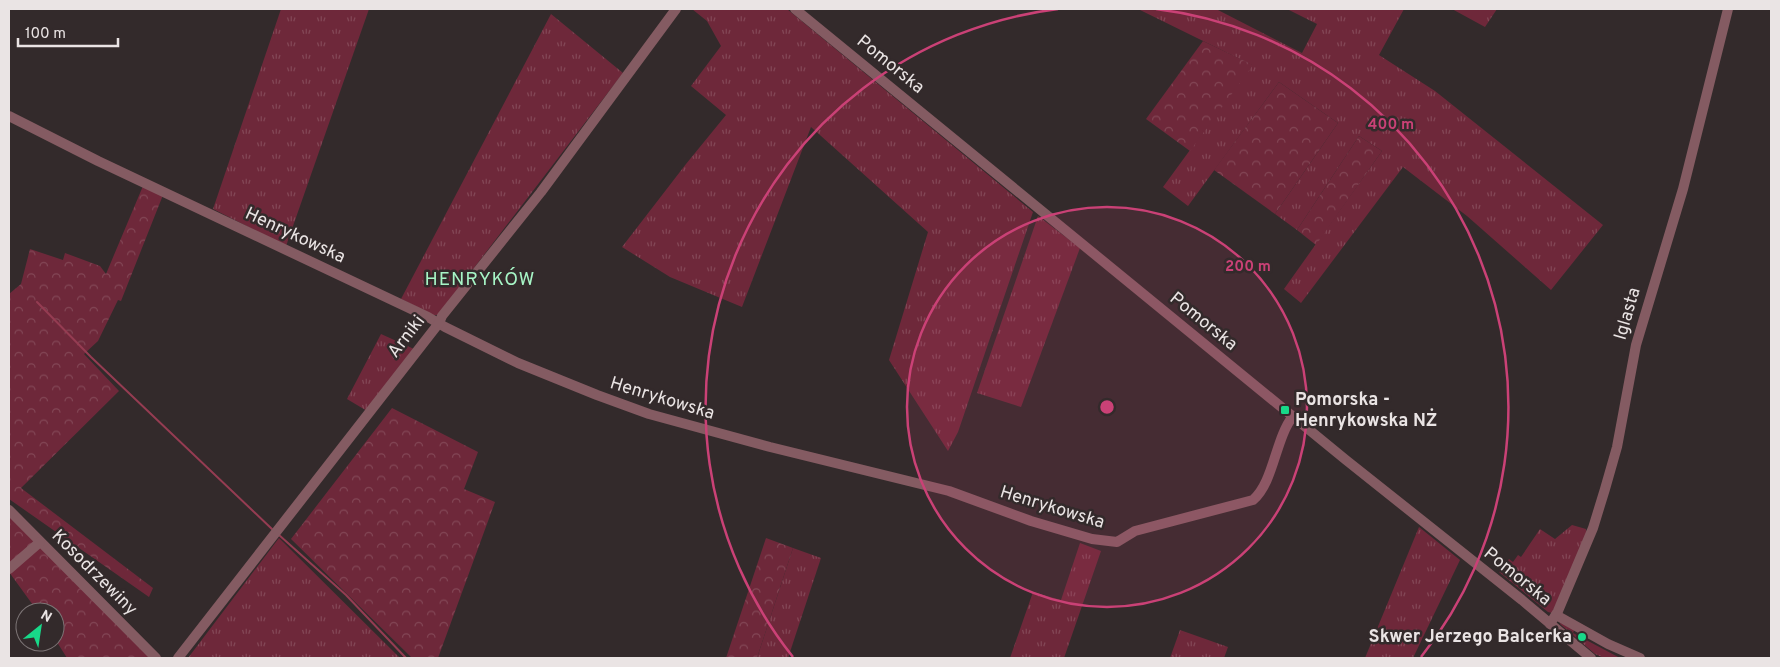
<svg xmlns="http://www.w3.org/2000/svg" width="1780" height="667" viewBox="0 0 1780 667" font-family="Overpass,sans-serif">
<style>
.grass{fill:url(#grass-tufts)}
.forest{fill:url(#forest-crowns)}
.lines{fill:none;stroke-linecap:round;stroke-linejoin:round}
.stream{stroke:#953c52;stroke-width:2}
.minor{stroke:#845b62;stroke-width:10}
.ring{fill:none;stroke:#ca4176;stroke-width:2.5}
.poi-dot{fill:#18d989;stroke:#332a2b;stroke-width:2}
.labels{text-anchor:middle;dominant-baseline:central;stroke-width:5;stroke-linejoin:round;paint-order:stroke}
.street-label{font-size:18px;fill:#eae4e4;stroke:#332a2b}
.poi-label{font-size:18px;font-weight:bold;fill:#eae4e4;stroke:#332a2b;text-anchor:start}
.neighbourhood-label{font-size:19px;letter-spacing:1px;fill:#a7f5c6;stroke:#332a2b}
.centre{fill:#ca4176;stroke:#332a2b;stroke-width:2.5}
.ring-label{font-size:15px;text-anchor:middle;font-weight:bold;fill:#ca4176;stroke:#332a2b;stroke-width:5;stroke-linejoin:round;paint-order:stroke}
</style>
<defs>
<pattern id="grass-tufts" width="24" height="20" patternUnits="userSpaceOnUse" patternTransform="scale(1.25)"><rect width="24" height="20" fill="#6e283a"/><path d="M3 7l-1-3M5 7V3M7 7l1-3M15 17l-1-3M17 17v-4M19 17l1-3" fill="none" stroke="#834756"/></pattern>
<pattern id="forest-crowns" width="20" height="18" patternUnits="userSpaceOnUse" patternTransform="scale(1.25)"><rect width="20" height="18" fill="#6e283a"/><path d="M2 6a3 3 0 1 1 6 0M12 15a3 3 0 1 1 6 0" fill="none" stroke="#834756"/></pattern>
</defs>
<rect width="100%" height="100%" fill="#332a2b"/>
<g class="grass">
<path d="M281,9H369L286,246L213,209Z"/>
<path d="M692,9H787L1033,212L958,432L948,451L889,360L928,232L811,127L742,307L670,277L622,247L686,164L726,115L691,86L721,46L707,21Z"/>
<path d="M1138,9H1216L1302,53L1317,24L1287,9H1404L1379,55L1435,91L1603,225L1551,290L1467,216L1403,167L1301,303L1284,289L1382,151L1359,136L1297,230L1275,214L1338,123L1279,82L1188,206L1163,187L1252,65Z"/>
<path d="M1452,9H1497L1485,27Z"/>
<path d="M551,14L623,73L438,315H433L401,299Z"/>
<path d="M1038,216L1080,248L1021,407L977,393Z"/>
<path d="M381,334L414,349L367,411L347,399Z"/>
<path d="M1572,525L1586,529L1587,535L1552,613L1548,612L1499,572L1509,559L1513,562L1518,555L1521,557L1540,529L1555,539Z"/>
<path d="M1419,527L1460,560L1413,658H1365Z"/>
<path d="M279,538L399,657L401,658H188Z"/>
<path d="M1080,543L1101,551L1064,658H1010L1033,592L1061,600Z"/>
<path d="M793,548L821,558L788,658H757Z"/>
<path d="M1560,623L1575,628L1573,633L1620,658H1604L1595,654L1560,624Z"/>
<path d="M1180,630L1228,647L1224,658H1170Z"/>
</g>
<g class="forest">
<path d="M1203,41L1253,65L1190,151L1146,119Z"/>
<path d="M1279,82L1338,123L1275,214L1214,170Z"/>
<path d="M1359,136L1382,151L1316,245L1297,230Z"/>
<path d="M143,186L163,195L121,301L118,300L98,341L84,354L119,391L21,488L153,588L149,597L9,499V294L21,284L30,249L63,260L65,253L100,266L106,274Z"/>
<path d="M392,408L478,452L464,489L495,502L438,658H412L291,539Z"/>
<path d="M9,510L153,658H67L55,639V612H38L9,572Z"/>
<path d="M766,538L793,548L757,658H726Z"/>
</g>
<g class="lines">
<g class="stream">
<path d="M37,302L91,357L273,530"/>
<path d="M279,535L346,595L406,658"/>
</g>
<g class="minor">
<path d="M795,9L1346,460L1522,600L1591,658"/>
<path d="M9,116L98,161L428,317L445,327L518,363L597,395L649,414L770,447L949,491L1031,521L1092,539L1117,542L1135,531L1253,500C1274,482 1275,439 1293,416"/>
<path d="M9,510L156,658"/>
<path d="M9,569L40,542"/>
<path d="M1556,615L1608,644L1640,658"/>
<path d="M1550,624L1558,611L1593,528L1605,489L1617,447L1636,345L1683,189L1728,9"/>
<path d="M178,658L439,323L442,316L541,192L676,9"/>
</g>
</g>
<circle cx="1107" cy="407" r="200" fill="#ca4176" fill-opacity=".12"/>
<g class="ring">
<circle cx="1107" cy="407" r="200"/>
<path d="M793 657A401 401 0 0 1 1058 9M1156 9A401 401 0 0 1 1421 657"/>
</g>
<g class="poi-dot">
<rect x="1280" y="405" width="10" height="10" rx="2.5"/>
<circle cx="1582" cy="637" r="5"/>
</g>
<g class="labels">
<g class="street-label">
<text transform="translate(890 65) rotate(39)">Pomorska</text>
<text transform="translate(295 236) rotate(25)">Henrykowska</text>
<text transform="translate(1628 314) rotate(-74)">Iglasta</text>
<text transform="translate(1203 322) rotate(39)">Pomorska</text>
<text transform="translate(407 337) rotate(-52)">Arniki</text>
<text transform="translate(662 399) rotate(17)">Henrykowska</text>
<text transform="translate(1052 508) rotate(17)">Henrykowska</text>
<text transform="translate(94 573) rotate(45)">Kosodrzewiny</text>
<text transform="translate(1517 577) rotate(39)">Pomorska</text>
</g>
<g class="poi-label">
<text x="1295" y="400">Pomorska -<tspan x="1295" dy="21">Henrykowska NŻ</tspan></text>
<text x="1572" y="637" text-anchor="end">Skwer Jerzego Balcerka</text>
</g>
<g class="neighbourhood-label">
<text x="480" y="280">HENRYKÓW</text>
</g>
</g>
<circle cx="1107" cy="407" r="8" class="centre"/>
<g class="ring-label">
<text x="1391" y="129">400 m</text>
<text x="1248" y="271">200 m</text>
</g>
<rect width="1780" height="667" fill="none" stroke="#eae4e4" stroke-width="20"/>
<g transform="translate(40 627) rotate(30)"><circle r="24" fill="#332a2b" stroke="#7c7475"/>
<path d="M0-4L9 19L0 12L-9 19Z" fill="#18d989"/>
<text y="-8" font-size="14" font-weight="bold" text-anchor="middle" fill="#eae4e4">N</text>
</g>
<path d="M18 38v8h100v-8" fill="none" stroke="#eae4e4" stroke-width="2.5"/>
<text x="25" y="38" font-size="15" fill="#eae4e4" stroke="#332a2b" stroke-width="4" paint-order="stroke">100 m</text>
</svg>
